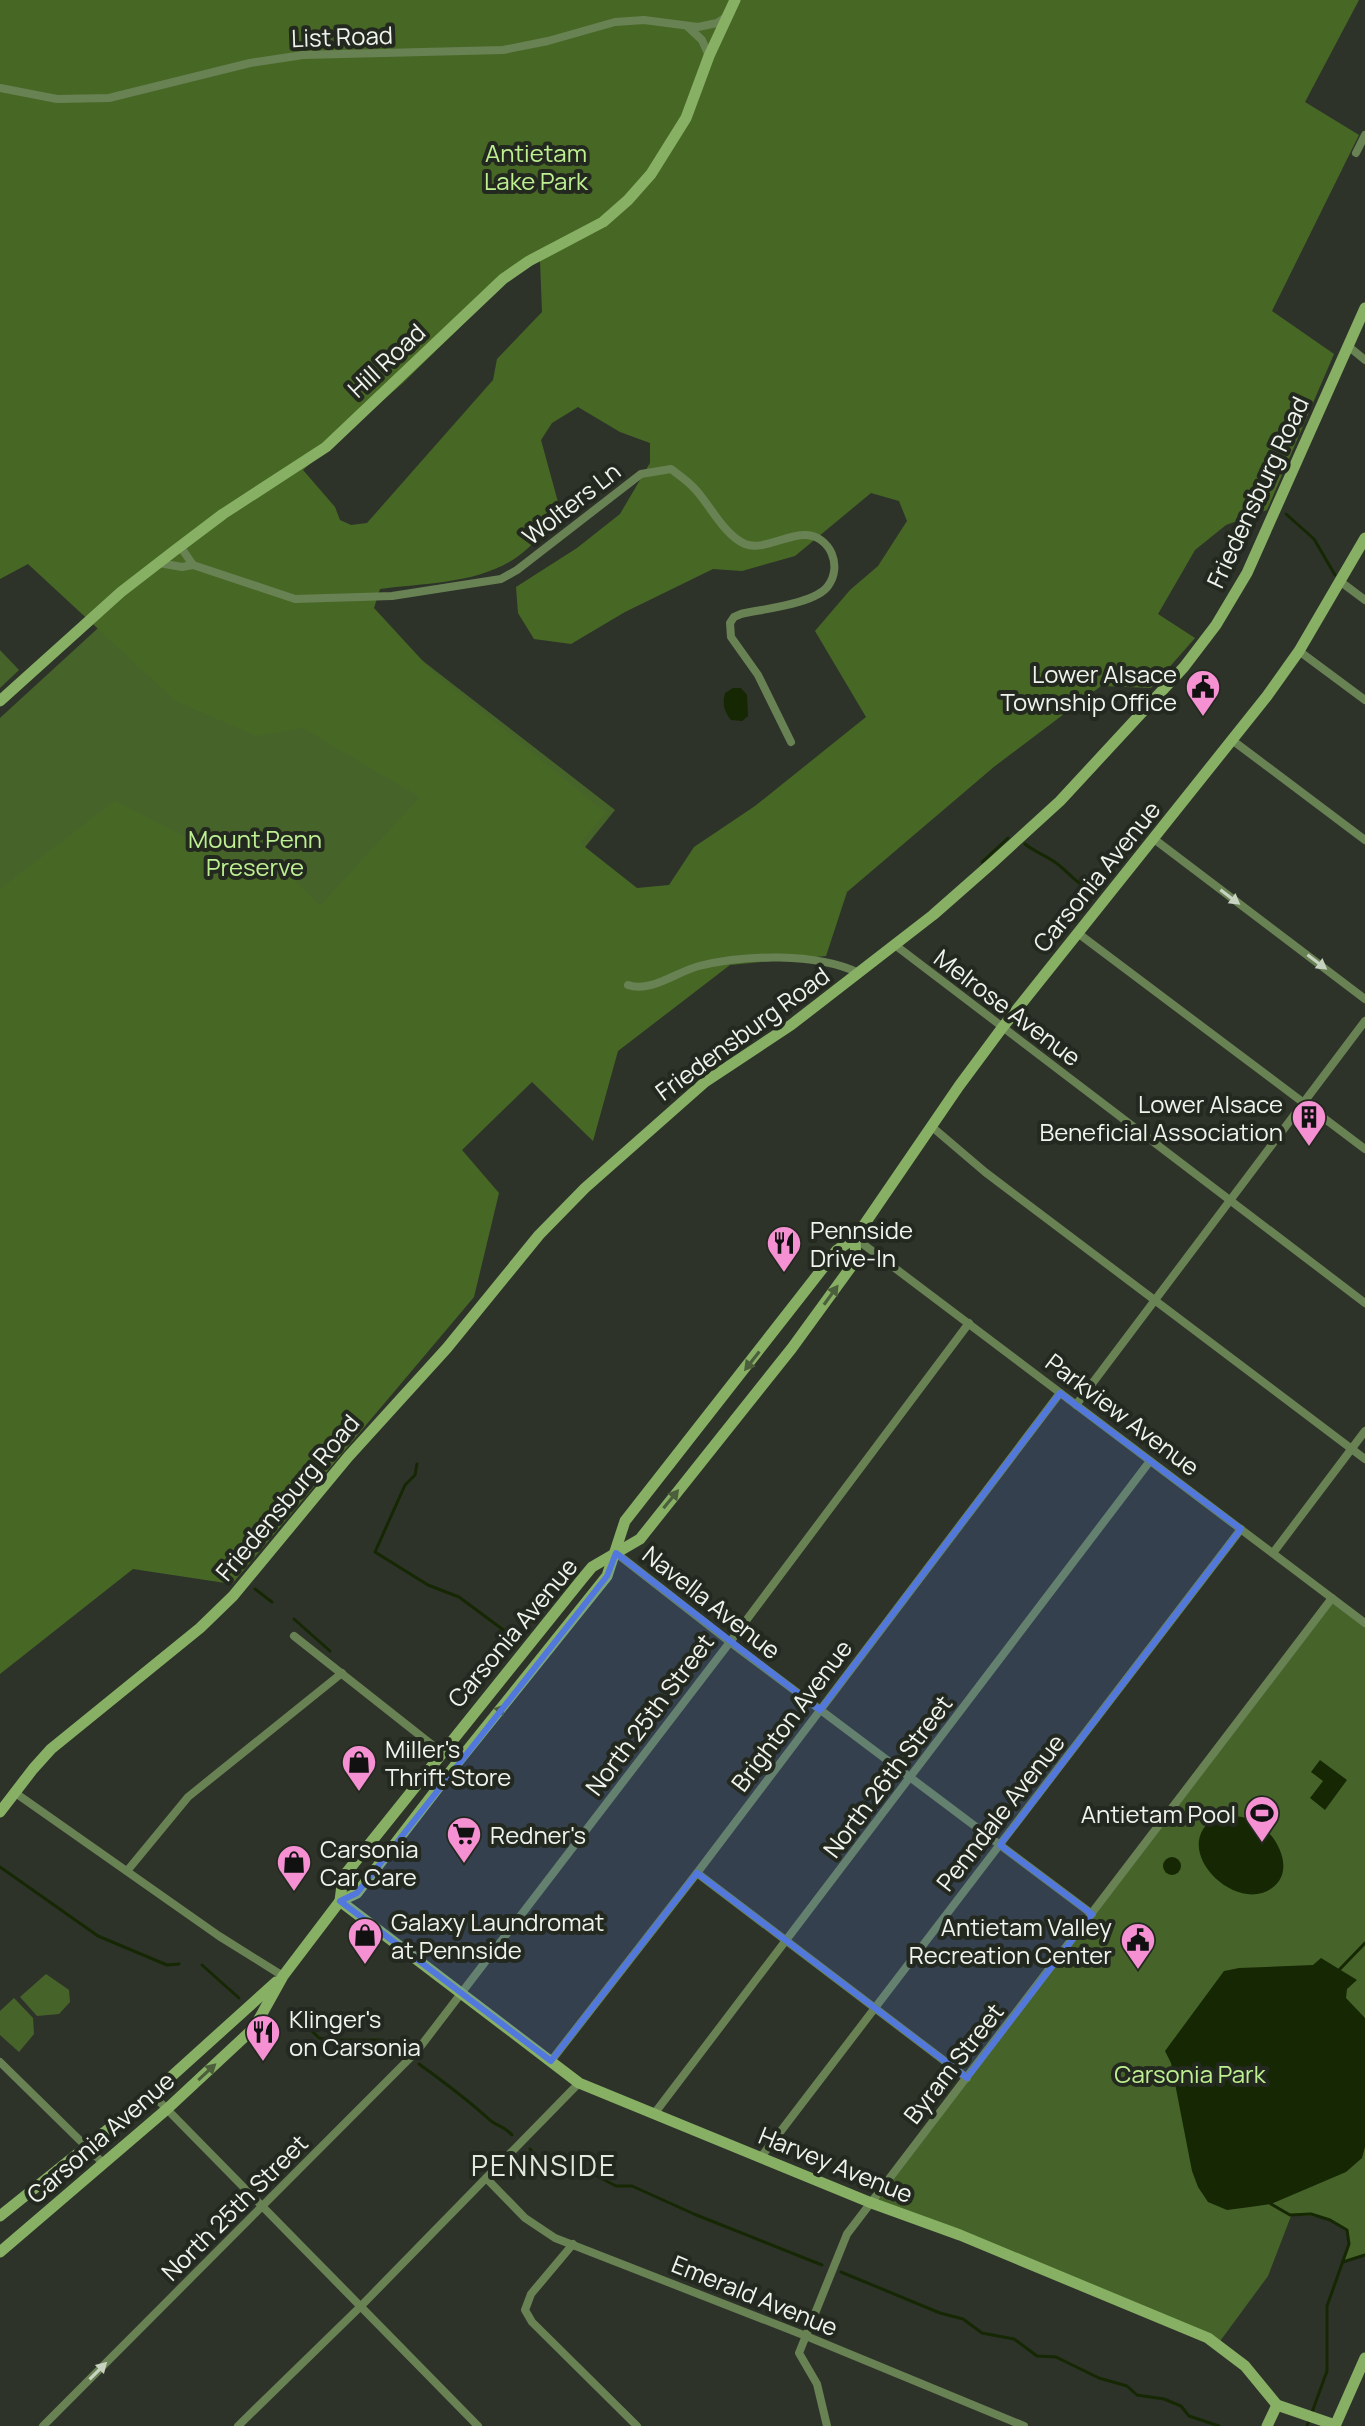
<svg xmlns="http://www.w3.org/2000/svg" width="1365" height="2426" viewBox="0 0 1365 2426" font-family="Manrope,sans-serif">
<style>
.green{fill:#466429}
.forest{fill:#476825;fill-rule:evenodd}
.water{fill:#162703}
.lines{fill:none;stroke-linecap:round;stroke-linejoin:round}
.stream{stroke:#162703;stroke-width:3}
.street{stroke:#698254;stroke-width:8}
.secondary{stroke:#88b065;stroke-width:11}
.oneway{fill:#c8d2c0}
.oneway2{fill:#4c5f3c}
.marked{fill:#5278de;fill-opacity:0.2;stroke:#5278de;stroke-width:6;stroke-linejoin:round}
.labels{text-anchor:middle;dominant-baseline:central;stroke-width:8;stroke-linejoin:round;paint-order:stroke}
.street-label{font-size:24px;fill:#f0f4ee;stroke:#242920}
.park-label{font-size:24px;fill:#bef092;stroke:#242920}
.poi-label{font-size:24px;fill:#f0f4ee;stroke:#242920;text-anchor:start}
.quarter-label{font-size:28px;letter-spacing:2px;fill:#e0e7db;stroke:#242920}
</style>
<rect width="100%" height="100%" fill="#2e332a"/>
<g class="green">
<path d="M236,516L615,810L311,1186L0,1125V718L145,585Z"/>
<path d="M0,650L19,670L0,688Z"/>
<path d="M1332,1598L1365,1623V2254L1343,2262L1349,2244L1347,2230C1327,2218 1313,2214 1291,2216L1268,2276L1218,2344L869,2202Z"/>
<path d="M46,1974L69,1990L70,2002L59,2014L37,2016L20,1997Z"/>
<path d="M14,1998L33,2018L34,2034L19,2052L0,2035V2011Z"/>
</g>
<path class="forest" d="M0,0H1359L1305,102L1359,135L1272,311L1334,354L1267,510L1226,525L1195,550L1158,614L1195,638L1151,688L1101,686L995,766L847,892L826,956L730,965L618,1051L593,1141L532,1082L462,1150L499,1193L474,1297L232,1584L133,1569L0,1674V889L115,801L245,868L276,861L320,906L420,797L303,728L256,736L175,700L28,564L0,579ZM540,260L542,312L497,359L493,380L367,523L351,525L340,520L335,507L303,470L403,383L506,282ZM578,407L620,432L650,443V463L620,514L577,548L516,587L518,613L534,639L571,644L625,612L713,569L742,571L795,556L871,493L899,501L907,521L878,566L850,590L815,631L866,717L755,806L694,847L669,885L637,888L580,843L606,813L432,671L374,608L380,589C424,583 479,584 517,557C533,546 547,528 561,513L541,440L552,423Z"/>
<g class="water">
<path d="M733,688H741L747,695L748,716L742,721L731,720C724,711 722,704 725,693Z"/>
<path d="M1320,1760L1347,1780L1325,1810L1310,1798L1323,1781L1311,1772Z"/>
<path d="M1218,1816C1230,1816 1242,1815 1254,1821C1276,1832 1297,1870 1272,1888C1234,1916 1165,1845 1218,1816Z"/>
<circle cx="1172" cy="1866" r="9"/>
<path d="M1321,1958L1357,1980L1347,1989L1346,1998L1365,2018V2147L1362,2158L1346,2172L1271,2204L1250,2207L1227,2210L1208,2202L1198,2187L1192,2171L1171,2063L1165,2051L1224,1971L1239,1968L1313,1965Z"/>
</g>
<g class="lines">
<g class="stream">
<path d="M1286,514L1314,539L1335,575"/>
<path d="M1025,844C1036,853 1050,857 1060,866C1072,876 1078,885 1093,890"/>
<path d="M982,862L1008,838"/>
<path d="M417,1464L415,1475L405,1485L375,1552L428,1585L459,1597L517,1640"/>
<path d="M255,1589L272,1602"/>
<path d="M294,1619L330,1651"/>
<path d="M0,1867L98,1936L167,1965L179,1964"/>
<path d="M202,1965L239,1998"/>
<path d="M1340,1969L1365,1943"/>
<path d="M291,2010L319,2038L335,2040H382L401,2050"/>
<path d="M419,2064C444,2082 468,2100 491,2121C499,2127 503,2125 512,2135"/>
<path d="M530,2149L539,2160H556L565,2167L591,2173L616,2186H632L694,2214L822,2265"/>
<path d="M1271,2204L1290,2215L1311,2214L1330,2220L1347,2230L1349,2244L1327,2306V2371L1307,2426"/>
<path d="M1343,2262L1365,2255"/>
<path d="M841,2272L940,2313L963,2319L982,2333L1014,2339L1037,2356L1056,2357L1099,2378L1127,2386L1137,2395L1164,2399L1181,2406L1189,2416L1219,2426"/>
</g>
<g class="street">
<path d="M688,27L702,40L709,56"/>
<path d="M0,88L57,99L109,98L250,63L303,55L503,50L548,41L615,22L644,20L698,27L717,23L726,17"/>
<path d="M1356,153L1365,135"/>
<path d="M1348,346L1365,360"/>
<path d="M180,546L193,565L295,599L392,596L501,579L517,570L641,474L671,469C679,475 688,481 695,489C710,505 724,535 745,544C763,551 787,534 806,535C830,536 843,566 828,586C815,604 762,609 741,614L734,617L730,623L731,637L758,675L791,742"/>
<path d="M159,563L182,567L193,565"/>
<path d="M1341,582L1365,600"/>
<path d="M1299,651L1365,700"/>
<path d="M1232,740L1365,840"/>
<path d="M1154,839L1365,999"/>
<path d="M1079,934L1365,1149"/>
<path d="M895,945L1365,1303"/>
<path d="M628,985C651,993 676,972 699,966C745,955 815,952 859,973"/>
<path d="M931,1126L985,1172L1365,1459"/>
<path d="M855,1238L1365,1623"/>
<path d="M1076,1405L1365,1021"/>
<path d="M616,1553L730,1642L1092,1914"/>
<path d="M1273,1553L1365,1431"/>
<path d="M294,1636L441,1752"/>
<path d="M14,1792L219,1936L283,1976"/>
<path d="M127,1871L188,1797L342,1673"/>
<path d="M697,1873L967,2078"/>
<path d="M551,2061L697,1873L1060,1393"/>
<path d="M0,2062L103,2163"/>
<path d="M152,2094L478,2426"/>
<path d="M654,2114L1150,1461"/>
<path d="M761,2157L1241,1529"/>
<path d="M486,2178L525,2218L555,2238L806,2336L1024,2426"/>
<path d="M573,2244L531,2294L525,2310L532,2322L637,2426"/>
<path d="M43,2426L417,2051L730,1642L969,1323"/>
<path d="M238,2426L360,2307L579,2083"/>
<path d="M827,2426L817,2384L799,2353L847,2234L1332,1598"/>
</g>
<g class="secondary">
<path d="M0,701L121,592L174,551L223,514L326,447L503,279L529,261L603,222L628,200L651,174L686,118L709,56L735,0"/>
<path d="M0,1812L33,1769L51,1749L200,1628L233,1596L348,1457L447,1348L539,1235L585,1188L705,1082L791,1025L933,915L991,864L1060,801L1184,667L1216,625L1247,573L1365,308"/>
<path d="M340,1901L579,2083L869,2202L960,2235L1208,2338L1245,2366L1277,2405L1335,2425"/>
<path d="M340,1901L343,1877L582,1579L592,1567L640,1539L792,1348L856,1260L855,1238"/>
<path d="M0,2216L152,2094L276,1982"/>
<path d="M0,2252L167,2109L254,2028L283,1976L340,1901L357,1893L457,1763L607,1576L625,1521L837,1250L855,1238L959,1086L1002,1028L1267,696L1299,651L1365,538"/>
<path d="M1267,2426L1277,2405"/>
<path d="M1335,2426L1365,2358"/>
</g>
</g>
<defs><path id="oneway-solid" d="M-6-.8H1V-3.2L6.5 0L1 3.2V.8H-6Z" transform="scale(2)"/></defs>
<g class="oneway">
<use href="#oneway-solid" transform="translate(1230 897) rotate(37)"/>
<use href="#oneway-solid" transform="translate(1317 962) rotate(37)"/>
<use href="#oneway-solid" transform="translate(98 2371) rotate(-45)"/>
</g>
<g class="oneway2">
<use href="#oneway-solid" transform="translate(831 1295) rotate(-54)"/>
<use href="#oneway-solid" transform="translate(752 1361) rotate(128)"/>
<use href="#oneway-solid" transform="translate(671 1499) rotate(-51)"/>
<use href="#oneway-solid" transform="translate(497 1714) rotate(-51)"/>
<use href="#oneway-solid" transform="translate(207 2072) rotate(-43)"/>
</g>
<path class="marked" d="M1060,1393L1241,1529L1000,1845L1092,1914L967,2078L697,1873L551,2061L340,1901L357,1893L607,1576L616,1553L820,1710Z"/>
<defs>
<g id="civic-pin" transform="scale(1.8)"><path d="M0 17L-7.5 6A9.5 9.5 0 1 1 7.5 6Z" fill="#f591d2" stroke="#242920"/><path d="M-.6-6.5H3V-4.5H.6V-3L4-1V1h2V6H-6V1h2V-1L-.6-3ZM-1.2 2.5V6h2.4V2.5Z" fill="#111"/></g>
<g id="building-pin" transform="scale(1.8)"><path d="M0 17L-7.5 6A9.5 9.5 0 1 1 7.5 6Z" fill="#f591d2" stroke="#242920"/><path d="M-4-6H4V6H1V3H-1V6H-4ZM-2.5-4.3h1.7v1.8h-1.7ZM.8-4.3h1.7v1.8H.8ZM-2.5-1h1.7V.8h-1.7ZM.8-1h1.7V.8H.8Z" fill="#111"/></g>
<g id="restaurant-pin" transform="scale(1.8)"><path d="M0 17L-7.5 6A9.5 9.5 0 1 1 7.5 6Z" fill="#f591d2" stroke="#242920"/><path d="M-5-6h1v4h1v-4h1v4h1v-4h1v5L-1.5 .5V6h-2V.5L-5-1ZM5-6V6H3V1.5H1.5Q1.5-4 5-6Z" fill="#111"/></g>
<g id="shop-pin" transform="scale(1.8)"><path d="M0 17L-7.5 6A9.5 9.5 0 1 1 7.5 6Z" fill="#f591d2" stroke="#242920"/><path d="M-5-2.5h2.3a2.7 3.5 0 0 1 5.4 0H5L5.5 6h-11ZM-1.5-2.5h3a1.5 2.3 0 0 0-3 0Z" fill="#111"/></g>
<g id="stadium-pin" transform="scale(1.8)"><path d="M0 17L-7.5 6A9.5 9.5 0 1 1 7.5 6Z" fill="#f591d2" stroke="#242920"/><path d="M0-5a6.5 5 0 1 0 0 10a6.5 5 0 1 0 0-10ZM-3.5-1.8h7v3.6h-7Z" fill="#111"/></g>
<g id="supermarket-pin" transform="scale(1.8)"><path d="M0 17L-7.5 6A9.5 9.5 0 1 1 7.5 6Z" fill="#f591d2" stroke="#242920"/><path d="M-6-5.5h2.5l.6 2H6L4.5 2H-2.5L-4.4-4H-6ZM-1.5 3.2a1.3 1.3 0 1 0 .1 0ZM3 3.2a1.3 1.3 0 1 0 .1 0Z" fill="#111"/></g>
</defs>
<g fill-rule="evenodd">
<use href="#civic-pin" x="1203" y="687"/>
<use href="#building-pin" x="1309" y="1117"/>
<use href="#restaurant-pin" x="784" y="1243"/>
<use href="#shop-pin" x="359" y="1762"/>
<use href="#stadium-pin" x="1262" y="1813"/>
<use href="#supermarket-pin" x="464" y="1834"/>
<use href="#shop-pin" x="294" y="1862"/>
<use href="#shop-pin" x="365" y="1935"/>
<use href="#civic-pin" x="1138" y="1940"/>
<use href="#restaurant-pin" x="263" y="2032"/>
</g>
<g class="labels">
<g class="street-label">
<text transform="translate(342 36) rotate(-2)">List Road</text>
<text transform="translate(386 360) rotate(-43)">Hill Road</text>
<text transform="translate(1257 492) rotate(-65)">Friedensburg Road</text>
<text transform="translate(571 503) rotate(-38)">Wolters Ln</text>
<text transform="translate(1096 876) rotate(-51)">Carsonia Avenue</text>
<text transform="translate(1008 1007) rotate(37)">Melrose Avenue</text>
<text transform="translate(742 1033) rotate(-36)">Friedensburg Road</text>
<text transform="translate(1123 1414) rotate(37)">Parkview Avenue</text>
<text transform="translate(287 1497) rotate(-50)">Friedensburg Road</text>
<text transform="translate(712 1602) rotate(38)">Navella Avenue</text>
<text transform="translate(512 1632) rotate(-50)">Carsonia Avenue</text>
<text transform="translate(649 1714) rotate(-53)">North 25th Street</text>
<text transform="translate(791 1715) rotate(-53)">Brighton Avenue</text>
<text transform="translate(887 1776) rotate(-53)">North 26th Street</text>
<text transform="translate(1000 1812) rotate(-52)">Penndale Avenue</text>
<text transform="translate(953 2063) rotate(-52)">Byram Street</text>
<text transform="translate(100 2137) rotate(-41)">Carsonia Avenue</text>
<text transform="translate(836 2164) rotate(22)">Harvey Avenue</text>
<text transform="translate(234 2207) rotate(-45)">North 25th Street</text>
<text transform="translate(755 2295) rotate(22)">Emerald Avenue</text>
</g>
<g class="park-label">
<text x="536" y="152">Antietam<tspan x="536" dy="28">Lake Park</tspan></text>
<text x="255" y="838">Mount Penn<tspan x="255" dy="28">Preserve</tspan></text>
<text x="1190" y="2073">Carsonia Park</text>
</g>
<g class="poi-label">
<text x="1177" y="673" text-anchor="end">Lower Alsace<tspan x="1177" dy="28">Township Office</tspan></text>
<text x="1283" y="1103" text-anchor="end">Lower Alsace<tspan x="1283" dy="28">Beneficial Association</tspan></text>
<text x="810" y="1229">Pennside<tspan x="810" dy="28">Drive-In</tspan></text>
<text x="385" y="1748">Miller's<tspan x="385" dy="28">Thrift Store</tspan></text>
<text x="1236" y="1813" text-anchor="end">Antietam Pool</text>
<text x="490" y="1834">Redner's</text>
<text x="320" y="1848">Carsonia<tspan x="320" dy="28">Car Care</tspan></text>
<text x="391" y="1921">Galaxy Laundromat<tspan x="391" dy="28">at Pennside</tspan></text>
<text x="1112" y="1926" text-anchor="end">Antietam Valley<tspan x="1112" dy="28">Recreation Center</tspan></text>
<text x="289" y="2018">Klinger's<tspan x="289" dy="28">on Carsonia</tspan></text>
</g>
<g class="quarter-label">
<text x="544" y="2165">PENNSIDE</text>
</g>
</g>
</svg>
